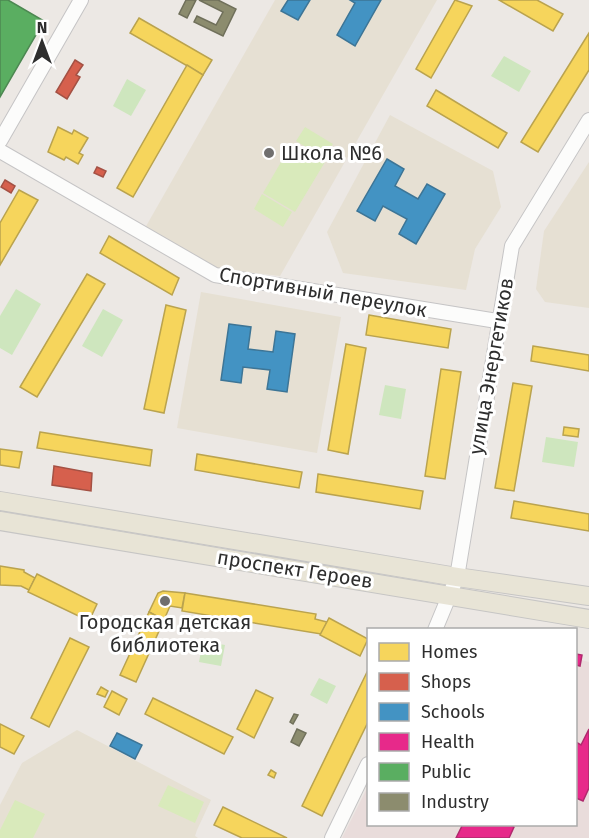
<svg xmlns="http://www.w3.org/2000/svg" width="589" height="838" viewBox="0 0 589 838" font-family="'Fira Sans',sans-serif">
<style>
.education{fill:#e6e0d3}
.medical{fill:#e9dcdb}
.green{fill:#cee6be}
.pitch{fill:#d9eabb}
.homes{fill:#f6d55c;stroke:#baa34e;stroke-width:1.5}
.shops{fill:#d6604d;stroke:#a45144;stroke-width:1.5}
.schools{fill:#4393c3;stroke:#3d7596;stroke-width:1.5}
.health{fill:#e7298a;stroke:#b02a6e;stroke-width:1.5}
.public{fill:#5aae61;stroke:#4d8852;stroke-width:1.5}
.industry{fill:#8c8c6e;stroke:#70705b;stroke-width:1.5}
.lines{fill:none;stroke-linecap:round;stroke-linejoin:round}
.minor-casing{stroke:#c5c4c5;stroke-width:16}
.major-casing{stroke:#c6c5c4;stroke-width:20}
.minor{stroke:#fcfcfb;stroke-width:14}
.major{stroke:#e8e4d6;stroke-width:18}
.poi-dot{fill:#706f6e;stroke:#fff;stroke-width:2}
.labels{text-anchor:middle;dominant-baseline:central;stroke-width:6;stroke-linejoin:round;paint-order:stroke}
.poi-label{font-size:20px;fill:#2e2e2e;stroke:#fff;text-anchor:start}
.street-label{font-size:20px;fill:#2e2e2e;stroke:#fff}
</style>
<rect width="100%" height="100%" fill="#ece8e4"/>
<g class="education">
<path d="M275,0H437L280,276L218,269L145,228Z"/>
<path d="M390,115L493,171L501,207L475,249L466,290L343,273L327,232Z"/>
<path d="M589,162V308L545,302L536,289L544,231Z"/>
<path d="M201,292L341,317L317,453L177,428Z"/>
<path d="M77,730L211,800L197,830L195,836L198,838H0V805L22,763Z"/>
</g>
<path class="medical" d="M576,654L582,655L581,660L589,662V838H342L368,786V824H576Z"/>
<g class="green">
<path d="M504,56L531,71L519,92L491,76Z"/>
<path d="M127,79L146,90L131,116L113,106Z"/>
<path d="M16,289L41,304L12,355L0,348V316Z"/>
<path d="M103,309L123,320L102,357L82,346Z"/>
<path d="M385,385L406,389L401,419L379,415Z"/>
<path d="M546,437L578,442L574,467L542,462Z"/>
<path d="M203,641L225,645L221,666L199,662Z"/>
<path d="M319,678L336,686L327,704L310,695Z"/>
</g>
<g class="pitch">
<path d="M305,127L333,144L324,158L296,141Z"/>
<path d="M292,143L325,162L295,212L263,193Z"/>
<path d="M262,194L292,212L283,227L254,209Z"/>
<path d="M168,785L204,802L195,823L158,806Z"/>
<path d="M15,800L45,814L33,838H0V830Z"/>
</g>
<g class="homes">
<path d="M455,0L472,6L431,78L416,69Z"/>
<path d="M499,0H537L563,14L553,31Z"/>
<path d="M139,18L212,60L203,75L130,33Z"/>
<path d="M589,33V70L538,152L521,142Z"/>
<path d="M187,65L203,75L133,197L117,188Z"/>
<path d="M436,90L507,133L498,148L427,106Z"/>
<path d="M58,127L72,134L74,130L88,138L79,153L83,155L78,164L66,157L64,160L48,152Z"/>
<path d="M19,190L38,200L0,265V223Z"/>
<path d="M109,236L179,278L172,295L100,253Z"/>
<path d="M87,274L105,284L37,397L20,387Z"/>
<path d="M166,305L186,310L164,413L144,409Z"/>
<path d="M369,315L451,329L448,348L366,335Z"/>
<path d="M346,344L366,348L348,454L328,450Z"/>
<path d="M533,346L589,355V371L531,361Z"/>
<path d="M441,369L461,372L445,479L425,476Z"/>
<path d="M513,383L532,386L514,491L495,488Z"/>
<path d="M564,427L579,429L578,437L563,435Z"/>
<path d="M40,432L152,450L150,466L37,448Z"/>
<path d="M0,449L22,452L19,468L0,465Z"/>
<path d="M197,454L302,472L299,488L195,470Z"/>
<path d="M318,474L423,491L420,509L316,492Z"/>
<path d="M514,501L589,514V531L511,518Z"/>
<path d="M0,566L24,570V572L35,578L29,590L21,586L0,585Z"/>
<path d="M37,574L97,604L89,621L28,592Z"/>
<path d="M163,591L185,593L182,608L170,606L164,620L149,612L158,593Z"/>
<path d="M185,593L316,614L315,619L327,622L321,634L182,611Z"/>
<path d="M149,612L164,620L136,682L120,675Z"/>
<path d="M329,618L368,639L360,656L320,635Z"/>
<path d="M70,638L89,647L49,727L31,718Z"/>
<path d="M368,670V722L322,816L302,806Z"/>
<path d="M101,687L108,691L105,697L97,694Z"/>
<path d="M256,690L273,698L254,738L237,729Z"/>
<path d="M112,691L127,699L119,715L104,707Z"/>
<path d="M153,698L233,737L224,754L145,714Z"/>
<path d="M0,724L24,736L14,754L0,747Z"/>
<path d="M271,770L276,773L274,778L268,775Z"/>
<path d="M223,807L287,838H242L214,825Z"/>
</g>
<g class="shops">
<path d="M75,60L83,65L76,75L80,77L67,99L56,92Z"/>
<path d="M97,167L106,171L103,177L94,173Z"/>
<path d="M5,180L15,186L11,193L1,187Z"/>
<path d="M54,466L92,473L91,491L52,485Z"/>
</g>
<g class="schools">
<path d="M288,0H310L298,20L281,11Z"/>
<path d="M350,0H381L355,46L337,35L355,3Z"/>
<path d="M387,159L404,169L395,186L418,199L427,184L445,194L416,244L399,234L407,219L383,206L375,221L357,211Z"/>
<path d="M229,324L251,327L248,349L273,352L276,331L295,334L287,392L267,389L270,370L243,367L241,383L221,380Z"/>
<path d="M117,733L142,745L135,759L110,746Z"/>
</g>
<g class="health">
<path d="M576,654L582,655L580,666L576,665Z"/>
<path d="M589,729V788L583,801L576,798V742L581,745Z"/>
<path d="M463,824H508L514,827L509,838H456Z"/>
</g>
<path class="public" d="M0,0H8L44,21L0,97Z"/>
<g class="industry">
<path d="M186,0H196L187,18L179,14Z"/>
<path d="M199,0H218L236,9L223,36L194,22L197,16L216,25L223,12Z"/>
<path d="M294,714L298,715L293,724L290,722Z"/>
<path d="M297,729L306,733L299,746L291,742Z"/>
</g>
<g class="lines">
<g class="minor-casing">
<g id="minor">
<path d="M0,141L81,0"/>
<path d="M0,151L215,275L497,321"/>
<path d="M435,630L457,577L512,246L589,120"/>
<path d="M332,838L368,764"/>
</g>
</g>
<g class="major-casing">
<g id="major">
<path d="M0,501L457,577L589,596"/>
<path d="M0,521L589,619"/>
</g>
</g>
<use href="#minor" class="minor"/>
<use href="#major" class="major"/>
</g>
<g class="poi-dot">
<circle cx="269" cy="153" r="6"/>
<circle cx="165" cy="601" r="6"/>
</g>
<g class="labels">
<g class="poi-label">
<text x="281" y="153">Школа №6</text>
<text x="165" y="622" text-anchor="middle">Городская детская<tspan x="165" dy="23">библиотека</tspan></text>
</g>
<g class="street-label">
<text transform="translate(323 292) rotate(10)">Спортивный переулок</text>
<text transform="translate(491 366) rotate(-80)">улица Энергетиков</text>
<text transform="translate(295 569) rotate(9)">проспект Героев</text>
</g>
</g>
<rect x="367" y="628" width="210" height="198" fill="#ffffff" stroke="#ababab" stroke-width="1.5"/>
<rect x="379" y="643" width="30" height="18" fill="#f6d55c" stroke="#ababab" stroke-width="1.5"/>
<text x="421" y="658" font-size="18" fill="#2e2e2e">Homes</text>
<rect x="379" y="673" width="30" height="18" fill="#d6604d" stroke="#ababab" stroke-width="1.5"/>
<text x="421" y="688" font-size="18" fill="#2e2e2e">Shops</text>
<rect x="379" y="703" width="30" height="18" fill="#4393c3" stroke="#ababab" stroke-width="1.5"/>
<text x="421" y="718" font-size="18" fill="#2e2e2e">Schools</text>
<rect x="379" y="733" width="30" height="18" fill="#e7298a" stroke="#ababab" stroke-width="1.5"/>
<text x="421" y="748" font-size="18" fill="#2e2e2e">Health</text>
<rect x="379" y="763" width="30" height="18" fill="#5aae61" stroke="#ababab" stroke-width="1.5"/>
<text x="421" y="778" font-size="18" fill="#2e2e2e">Public</text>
<rect x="379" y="793" width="30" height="18" fill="#8c8c6e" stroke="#ababab" stroke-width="1.5"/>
<text x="421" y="808" font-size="18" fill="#2e2e2e">Industry</text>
<g transform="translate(42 42)" stroke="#ffffff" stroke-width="4.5" paint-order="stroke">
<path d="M0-4.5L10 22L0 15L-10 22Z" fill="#2e2e2e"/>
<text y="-9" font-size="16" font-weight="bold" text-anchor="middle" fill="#2e2e2e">N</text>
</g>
</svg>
